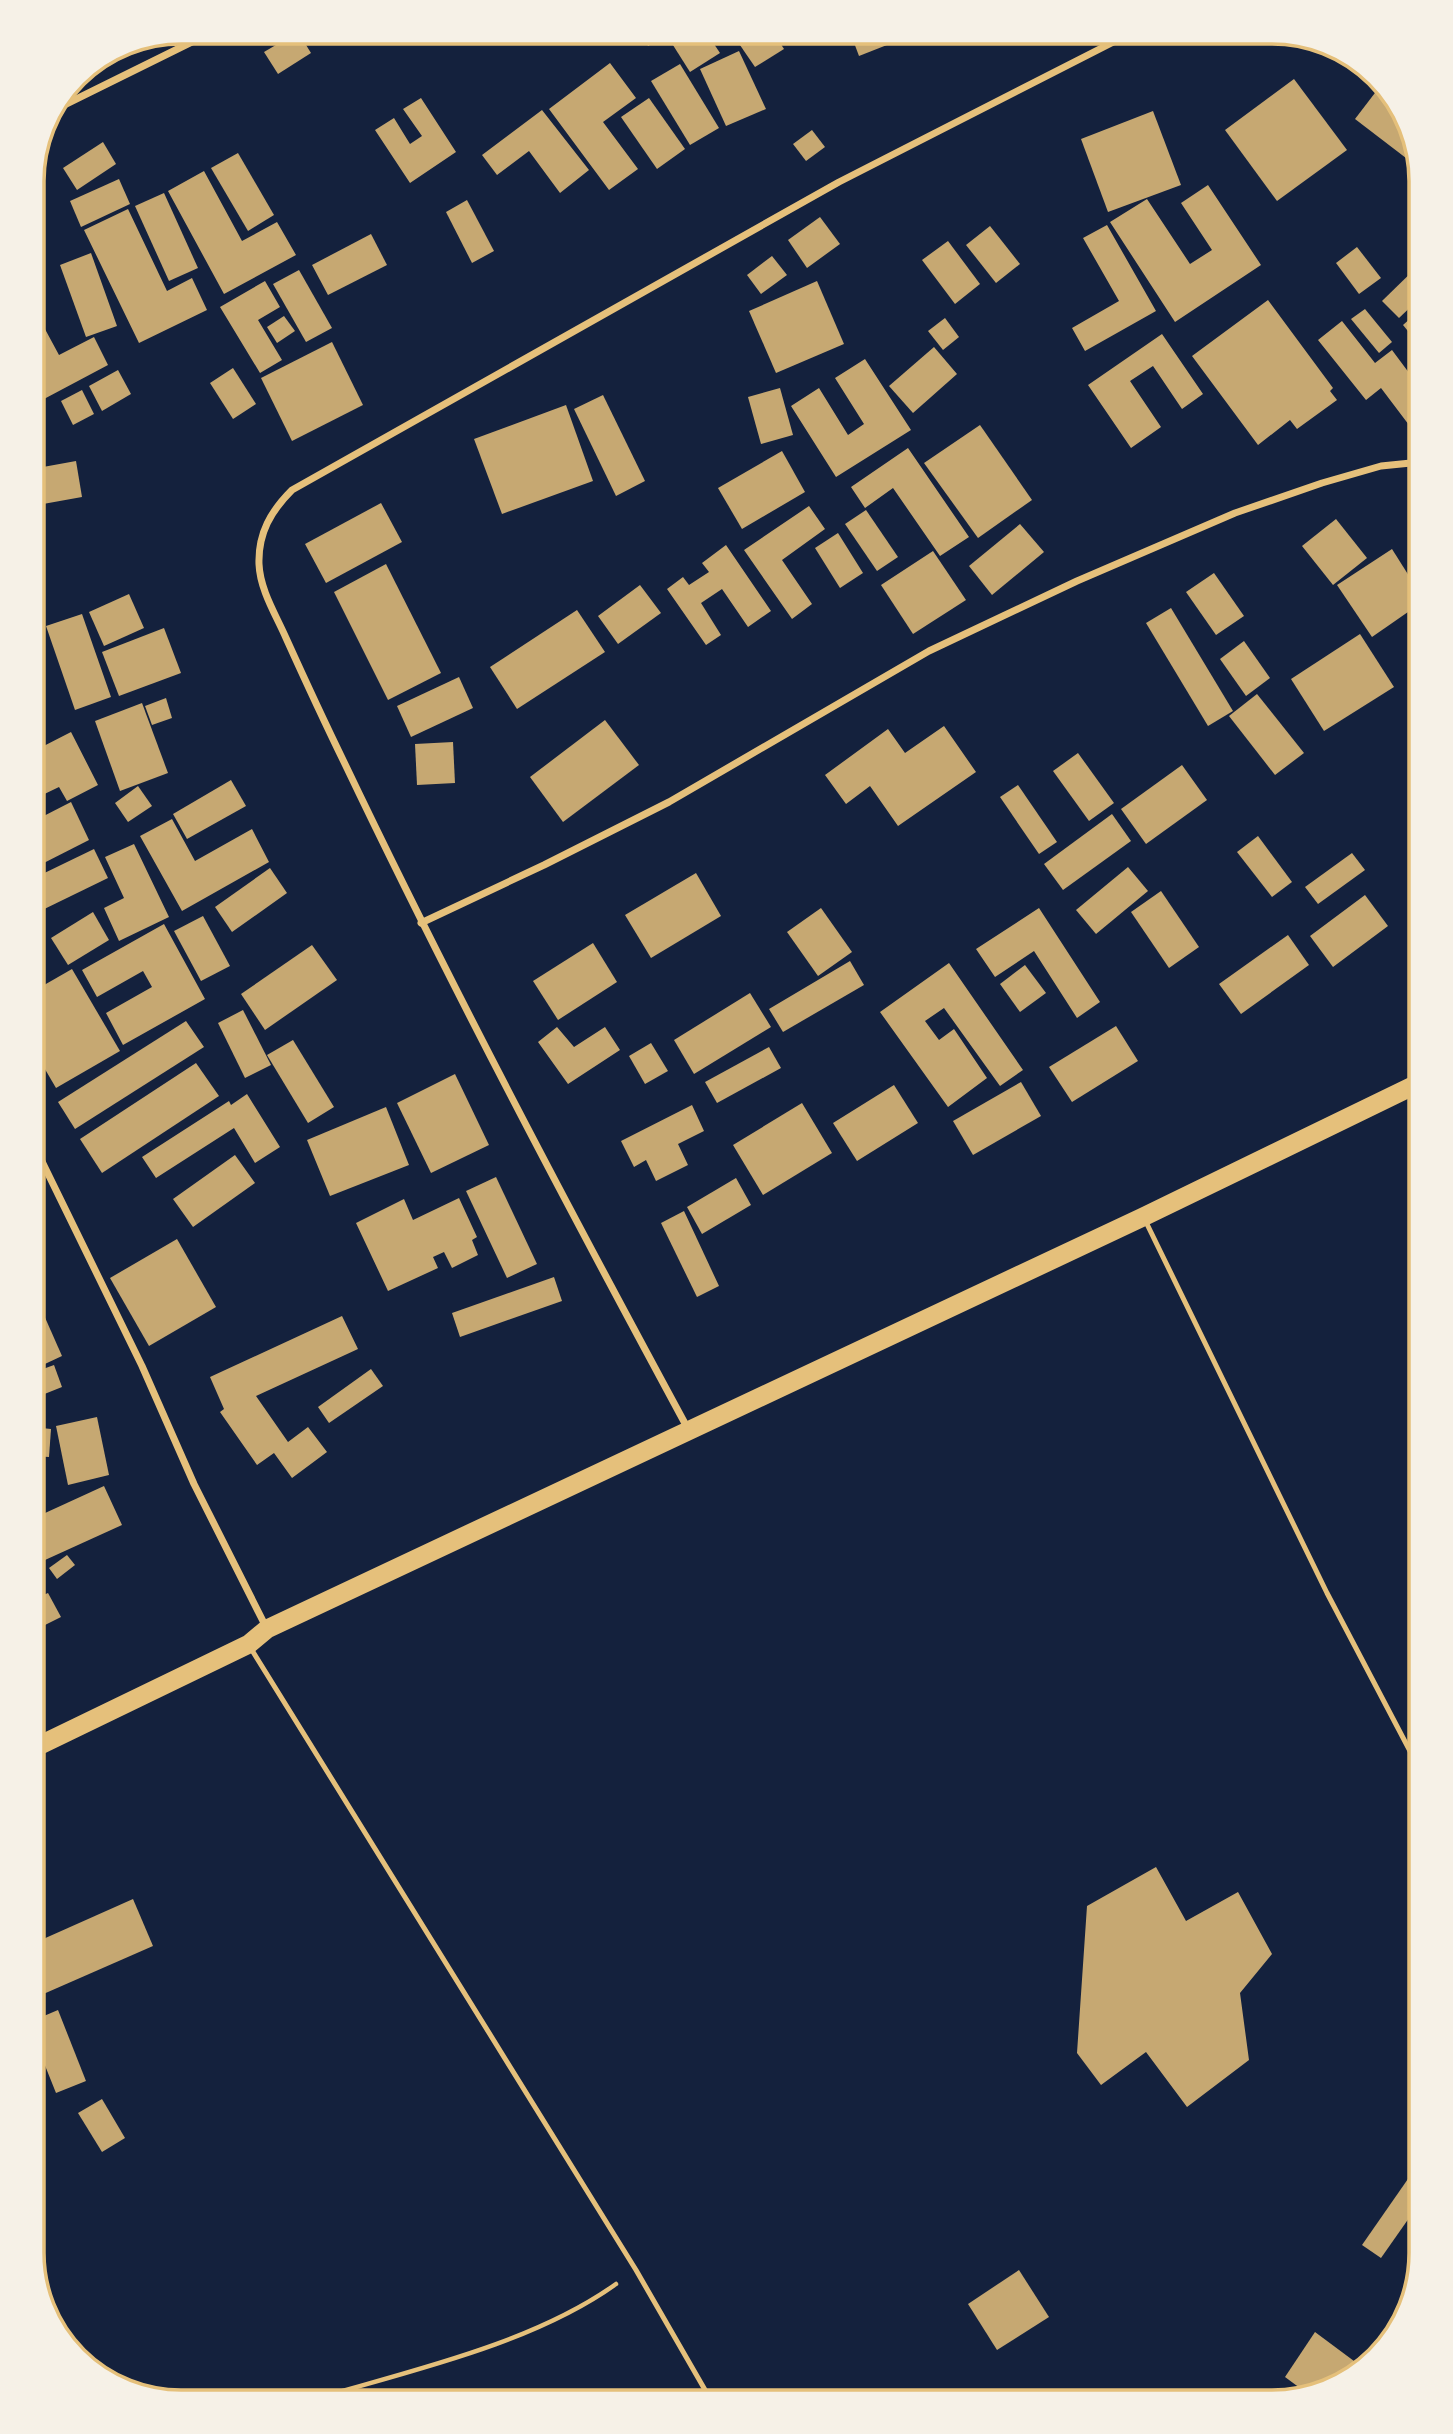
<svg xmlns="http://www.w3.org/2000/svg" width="1453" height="2434" viewBox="0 0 1453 2434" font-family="'Nunito Sans',sans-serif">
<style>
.building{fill:#c6a872}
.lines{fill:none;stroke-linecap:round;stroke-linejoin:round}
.path{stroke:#e5c07b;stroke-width:4.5}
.service{stroke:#e5c07b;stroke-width:5}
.minor{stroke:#e5c07b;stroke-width:7}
.trunk{stroke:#e5c07b;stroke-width:19}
.rim{fill:none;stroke:#e5c07b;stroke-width:3.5}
</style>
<rect width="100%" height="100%" fill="#14213d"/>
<g class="building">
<path d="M298,32L311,53L278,74L264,52Z"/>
<path d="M641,32H675L648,46Z"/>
<path d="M688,32H706L720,53L690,72L671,42Z"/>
<path d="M731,32H773L784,49L755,67Z"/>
<path d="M850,32H920L859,56Z"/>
<path d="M739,51L766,109L726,126L700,69Z"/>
<path d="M109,53L111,62L84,70V69Z"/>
<path d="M610,63L636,98L603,122L638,169L609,190L549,109Z"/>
<path d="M680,64L719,128L690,145L651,81Z"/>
<path d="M1294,79L1347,150L1277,201L1225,130Z"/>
<path d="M1381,85L1406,115L1419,168L1355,119Z"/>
<path d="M421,98L456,152L410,183L375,130L394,118L410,144L422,136L403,109Z"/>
<path d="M649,98L685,149L657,169L621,117Z"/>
<path d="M542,110L589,170L560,193L529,151L497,175L482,155Z"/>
<path d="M1153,111L1181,185L1108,212L1081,139Z"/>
<path d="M812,130L825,147L806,161L793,144Z"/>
<path d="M103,142L116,164L77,190L63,168Z"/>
<path d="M238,153L274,215L248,231L211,168Z"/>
<path d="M204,171L242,241L277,222L296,255L224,294L168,191Z"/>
<path d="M119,179L130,204L81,227L70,201Z"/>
<path d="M1208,185L1261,265L1175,322L1110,222L1147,199L1190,264L1212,250L1181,203Z"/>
<path d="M164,193L198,268L169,281L135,206Z"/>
<path d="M467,200L494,251L472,263L446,212Z"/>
<path d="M128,209L167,291L192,278L207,310L139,343L84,230Z"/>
<path d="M820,217L840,244L807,268L788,240Z"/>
<path d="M1107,225L1156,311L1085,351L1072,328L1119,301L1083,238Z"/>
<path d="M990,226L1020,264L996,283L966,245Z"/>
<path d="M371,234L387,265L328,295L312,265Z"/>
<path d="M948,241L980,284L955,304L922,260Z"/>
<path d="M1357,247L1381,278L1359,294L1336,263Z"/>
<path d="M91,253L117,326L86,337L60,265Z"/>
<path d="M772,256L787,275L761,294L747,275Z"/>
<path d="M1421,263V297L1399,318L1382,301Z"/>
<path d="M299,270L332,328L306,342L273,284Z"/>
<path d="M265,281L280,307L258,320L282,360L260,373L220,307Z"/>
<path d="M817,281L844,344L776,373L749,311Z"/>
<path d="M1268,300L1333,388L1330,391L1337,400L1297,429L1290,420L1258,445L1192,356Z"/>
<path d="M32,305L59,355L94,337L108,365L44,399L32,375Z"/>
<path d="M1365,309L1392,342L1379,353L1351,319Z"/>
<path d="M1421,309V347L1403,325Z"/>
<path d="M284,316L295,331L277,343L267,327Z"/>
<path d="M945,318L959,337L943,350L928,331Z"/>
<path d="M1342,321L1375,363L1392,350L1421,389V428L1415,433L1381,388L1366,400L1318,340Z"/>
<path d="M1162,334L1203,394L1182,409L1153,366L1130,381L1161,427L1131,448L1088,385Z"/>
<path d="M332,342L363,405L292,441L261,378Z"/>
<path d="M934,347L957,374L913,413L889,386Z"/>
<path d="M865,359L911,430L836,477L791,406L819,388L848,435L864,424L835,378Z"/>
<path d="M233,368L256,404L233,419L210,383Z"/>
<path d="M118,370L131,394L102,411L89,386Z"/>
<path d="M780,388L793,435L761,444L748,397Z"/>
<path d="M82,390L94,414L73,425L61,401Z"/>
<path d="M603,395L645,481L616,496L574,409Z"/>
<path d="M566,405L593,481L502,514L474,439Z"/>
<path d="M980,425L1032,500L978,538L924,463Z"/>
<path d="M908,448L969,537L940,556L893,488L865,508L851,487Z"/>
<path d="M782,451L805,492L742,529L718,488Z"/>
<path d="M76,461L82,497L32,506V469Z"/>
<path d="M381,503L402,542L326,583L305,544Z"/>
<path d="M809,506L825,529L782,560L812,604L792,619L744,550Z"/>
<path d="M866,510L898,557L877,571L845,524Z"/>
<path d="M1336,519L1367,558L1333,585L1302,546Z"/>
<path d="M1020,524L1044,552L992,595L969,566Z"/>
<path d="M838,533L863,573L840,588L815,548Z"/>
<path d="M726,545L771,611L748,627L722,589L701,603L721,635L706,645L667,589L683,577L689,585L709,572L702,563Z"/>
<path d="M1392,549L1421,595V603L1372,637L1337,585Z"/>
<path d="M933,551L966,600L913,634L881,585Z"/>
<path d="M386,564L441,673L388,700L334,592Z"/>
<path d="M1214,573L1244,616L1216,635L1186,592Z"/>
<path d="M640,585L661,613L618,644L598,616Z"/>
<path d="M129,594L144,628L104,646L89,612Z"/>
<path d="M32,601L42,622L32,627Z"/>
<path d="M1171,608L1233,711L1208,726L1146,623Z"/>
<path d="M577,610L605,652L517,709L490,667Z"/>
<path d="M82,614L111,697L75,710L46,626Z"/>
<path d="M164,628L181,673L119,696L102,652Z"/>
<path d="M1360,634L1394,687L1324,731L1291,679Z"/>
<path d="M1244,641L1270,678L1246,696L1220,659Z"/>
<path d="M459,677L473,708L411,737L397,706Z"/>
<path d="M1257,694L1304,753L1275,775L1229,716Z"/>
<path d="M166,698L172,718L152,725L145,706Z"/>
<path d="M142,703L168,773L120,791L95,721Z"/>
<path d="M605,720L639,765L563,822L530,777Z"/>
<path d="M944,726L976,772L898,826L870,786L846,804L825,775L888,729L905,753Z"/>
<path d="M71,732L98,785L67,801L59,787L32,800V752Z"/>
<path d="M453,742L455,783L417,785L415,744Z"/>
<path d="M1078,753L1114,803L1089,821L1053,771Z"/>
<path d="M1182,765L1207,800L1146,844L1121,809Z"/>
<path d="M231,780L246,806L187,839L173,814Z"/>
<path d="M1018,785L1057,842L1039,854L1000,797Z"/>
<path d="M138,786L152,806L128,822L115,803Z"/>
<path d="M71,802L89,840L32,869V822Z"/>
<path d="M1112,814L1131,841L1063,890L1044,864Z"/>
<path d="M172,819L195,861L252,829L269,862L182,911L140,836Z"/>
<path d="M1258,836L1292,882L1272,897L1237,852Z"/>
<path d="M134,844L169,917L119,941L104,908L124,898L105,857Z"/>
<path d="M94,849L108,878L32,915V879Z"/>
<path d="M1352,853L1365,870L1318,904L1305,887Z"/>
<path d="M1128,867L1148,891L1096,934L1076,910Z"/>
<path d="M270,868L287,893L232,932L215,907Z"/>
<path d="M696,873L721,916L651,958L625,915Z"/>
<path d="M1161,891L1199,947L1169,968L1131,912Z"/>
<path d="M1365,895L1388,926L1333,967L1310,936Z"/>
<path d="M821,908L852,952L818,976L787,932Z"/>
<path d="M1039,908L1100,1002L1077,1018L1034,951L995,977L976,949Z"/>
<path d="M93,912L109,940L68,965L51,938Z"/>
<path d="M203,916L230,966L201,981L174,931Z"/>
<path d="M164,924L205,999L123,1045L106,1013L152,987L143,971L97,997L82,970Z"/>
<path d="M1288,935L1309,965L1241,1014L1219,984Z"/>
<path d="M593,943L617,982L558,1020L533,981Z"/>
<path d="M312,945L337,980L265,1030L241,994Z"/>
<path d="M850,961L864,985L783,1032L769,1009Z"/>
<path d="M949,963L1023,1070L1000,1086L944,1008L925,1021L939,1040L954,1029L987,1078L948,1107L880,1012Z"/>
<path d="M1025,965L1046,993L1020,1012L1000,984Z"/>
<path d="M72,969L120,1051L56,1088L32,1047V992Z"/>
<path d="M750,993L771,1027L694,1074L674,1040Z"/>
<path d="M243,1010L271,1065L245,1078L218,1023Z"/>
<path d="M186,1021L204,1047L75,1129L58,1102Z"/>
<path d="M1116,1026L1138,1061L1072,1102L1049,1067Z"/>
<path d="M557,1027L574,1047L605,1027L620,1050L568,1084L538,1042Z"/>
<path d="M293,1040L334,1107L308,1123L267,1055Z"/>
<path d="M651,1043L668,1071L645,1084L629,1056Z"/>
<path d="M769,1047L781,1068L717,1103L705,1082Z"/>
<path d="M196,1063L219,1096L102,1173L80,1139Z"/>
<path d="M455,1074L489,1145L431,1173L397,1103Z"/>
<path d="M1021,1082L1041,1116L973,1155L953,1121Z"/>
<path d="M894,1085L918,1123L857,1161L833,1123Z"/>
<path d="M247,1094L280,1147L255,1163L234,1128L156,1178L142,1157L229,1101L231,1105Z"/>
<path d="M802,1103L832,1153L763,1195L733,1145Z"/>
<path d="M692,1105L704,1131L678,1144L688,1165L656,1181L646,1160L634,1167L621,1141Z"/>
<path d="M386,1107L409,1165L330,1196L307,1140Z"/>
<path d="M235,1155L255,1183L193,1227L173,1199Z"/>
<path d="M496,1177L537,1264L507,1278L466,1191Z"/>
<path d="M736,1178L751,1205L702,1234L687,1207Z"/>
<path d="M459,1198L477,1237L472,1240L478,1255L452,1268L444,1252L433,1257L438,1268L388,1291L356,1223L404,1199L413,1220Z"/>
<path d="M684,1211L719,1286L697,1297L661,1223Z"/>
<path d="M177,1239L216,1307L149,1346L110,1278Z"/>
<path d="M554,1277L562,1301L460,1337L452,1313Z"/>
<path d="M32,1288L62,1356L32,1370Z"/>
<path d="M342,1316L358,1349L256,1396L288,1442L308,1427L327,1452L292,1478L274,1453L257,1465L220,1412L224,1409L210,1377Z"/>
<path d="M54,1365L62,1387L32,1399V1373Z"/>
<path d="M371,1369L383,1386L329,1423L318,1407Z"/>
<path d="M97,1417L109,1475L68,1485L56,1426Z"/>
<path d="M32,1427L51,1429L49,1457L32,1456Z"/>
<path d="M104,1486L122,1525L34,1565L32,1560V1519Z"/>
<path d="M67,1555L75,1565L57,1579L49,1568Z"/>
<path d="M48,1593L61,1617L41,1627L32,1607V1600Z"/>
<path d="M1156,1867L1186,1921L1238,1892L1272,1954L1240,1993L1249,2060L1187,2107L1146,2052L1101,2085L1077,2053L1087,1906Z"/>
<path d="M133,1899L153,1946L32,1999V1944Z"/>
<path d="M58,2010L86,2081L56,2093L32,2033V2021Z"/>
<path d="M102,2099L125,2138L102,2152L78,2113Z"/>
<path d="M1410,2176L1421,2184V2201L1381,2258L1362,2245Z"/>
<path d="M1019,2270L1049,2317L997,2350L968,2304Z"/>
<path d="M1315,2332L1362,2367L1338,2387L1308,2394L1285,2377Z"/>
</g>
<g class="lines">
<path class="path" d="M304,2402C405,2372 531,2345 616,2284"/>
<g class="service">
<path d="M1145,1220L1327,1593L1421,1772"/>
<path d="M250,1647L636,2270L712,2402"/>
</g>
<g class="minor">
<path d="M50,112L212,32"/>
<path d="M421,923L544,865L669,802L929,651L1077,581L1235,513L1322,483L1381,466L1421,462"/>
<path d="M32,1141L142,1366L194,1484L267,1629"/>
<path d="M688,1429C569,1209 452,988 344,762C324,721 305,680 286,638C276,615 260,590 259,564C258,533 271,511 292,490L839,182L1133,32"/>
</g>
<path class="trunk" d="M32,1749L249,1644L267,1629L1143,1217L1421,1082"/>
</g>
<path d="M0 0H1453V2434H0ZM181 44H1272A137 137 0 0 1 1409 181V2253A137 137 0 0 1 1272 2390H181A137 137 0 0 1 44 2253V181A137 137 0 0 1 181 44Z" fill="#f6f1e7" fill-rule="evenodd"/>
<path class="rim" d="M181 44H1272A137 137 0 0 1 1409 181V2253A137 137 0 0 1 1272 2390H181A137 137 0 0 1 44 2253V181A137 137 0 0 1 181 44Z"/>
</svg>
